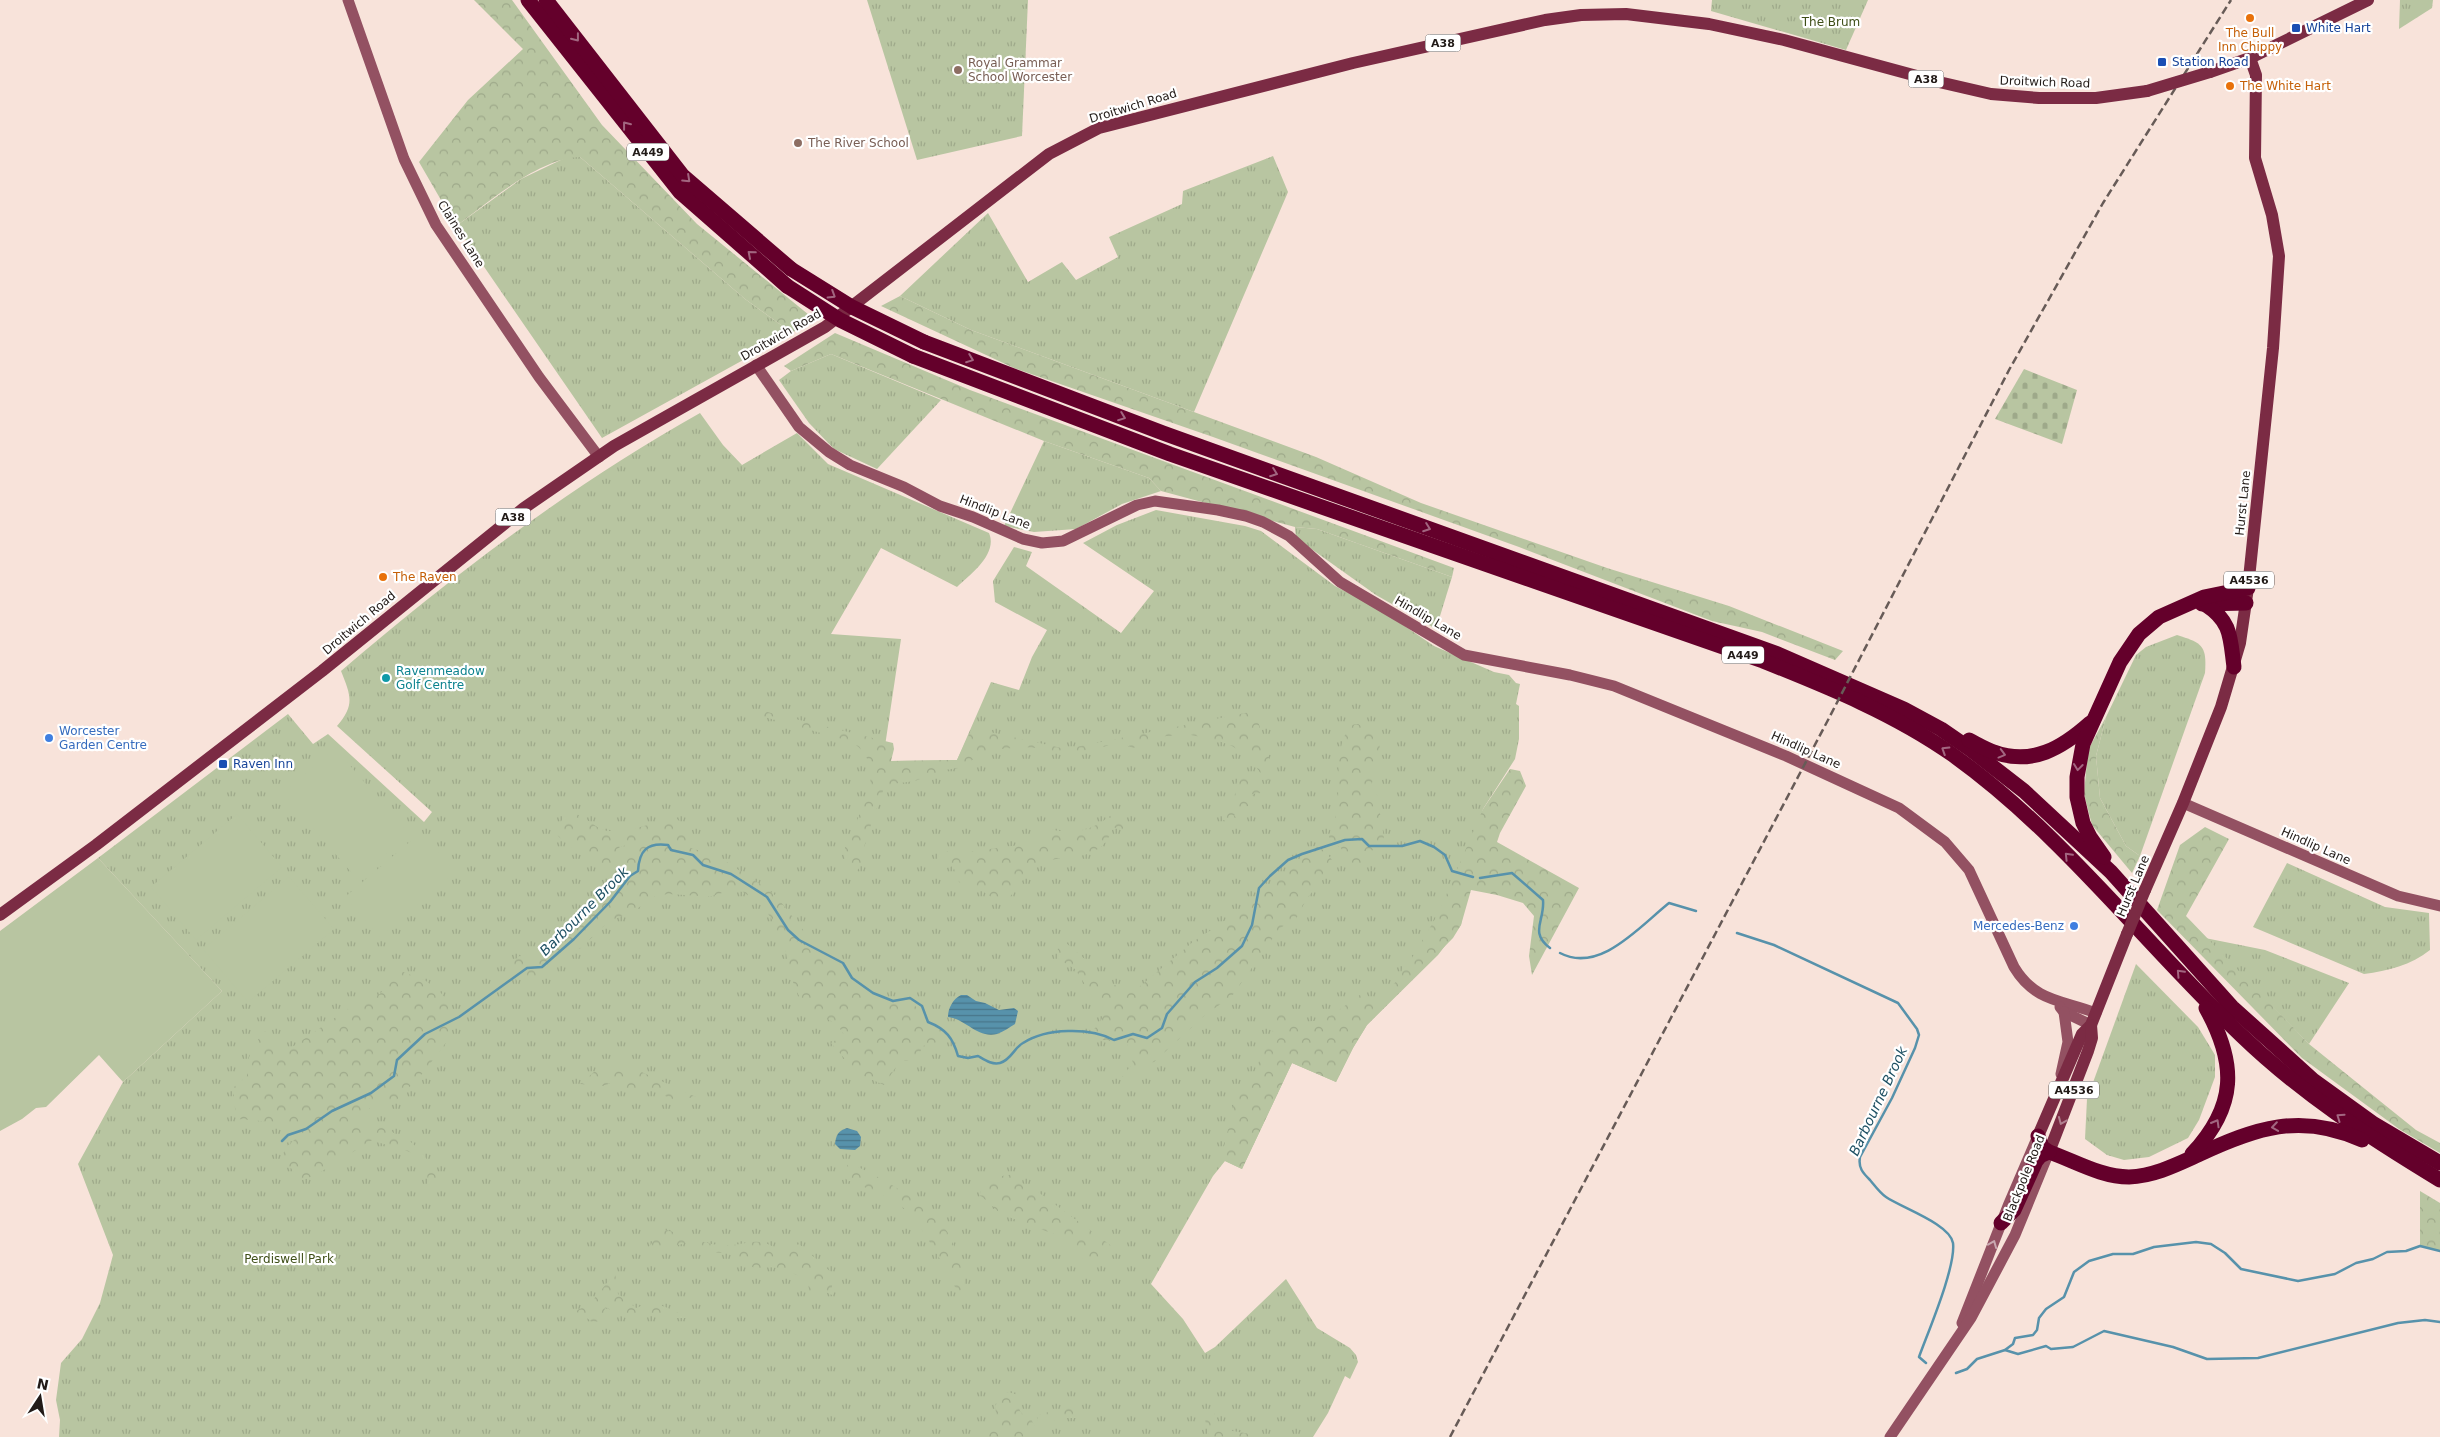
<svg xmlns="http://www.w3.org/2000/svg" width="2440" height="1437" viewBox="0 0 2440 1437" font-family="'DejaVu Sans',sans-serif">
<style>
.grass{fill:url(#grass-tufts)}
.forest{fill:url(#forest-crowns)}
.cemetery{fill:url(#cemetery-stones)}
.garden{fill:#b8c5a1}
.water{fill:url(#water-rules)}
.lines{fill:none;stroke-linecap:round;stroke-linejoin:round}
.stream{stroke:#5792ab;stroke-width:2.5}
.secondary{stroke:#935162;stroke-width:11}
.primary{stroke:#7b2b44;stroke-width:12}
.highway{stroke:#64002b;stroke-width:15}
.rail{stroke:#675b57;stroke-width:2.5;stroke-dasharray:8 4;stroke-linecap:butt}
.primary-bridge{stroke:#7b2b44;stroke-width:12}
.highway-bridge{stroke:#64002b;stroke-width:15}
.oneway{stroke:#a26680}
.oneway2{stroke:#b0808f}
.oneway3{stroke:#c9a8b0}
.food-dot{fill:#e8710a;stroke:#fff;stroke-width:2}
.transit-dot{fill:#1a4fb4;stroke:#fff;stroke-width:2}
.education-dot{fill:#8d6e63;stroke:#fff;stroke-width:2}
.culture-dot{fill:#0f9aa8;stroke:#fff;stroke-width:2}
.shop-dot{fill:#3f7fe0;stroke:#fff;stroke-width:2}
.labels{text-anchor:middle;dominant-baseline:central;stroke-width:4.5;stroke-linejoin:round;paint-order:stroke}
.shield{fill:#fff;stroke:#645f5d;stroke-width:1}
.shield-label{font-size:11px;font-weight:bold;fill:#221b18}
.park-label{font-size:12px;fill:#3e4e17;stroke:#fff}
.transit-label{font-size:12px;fill:#164399;stroke:#fff;text-anchor:start}
.food-label{font-size:12px;fill:#c56008;stroke:#fff;text-anchor:start}
.education-label{font-size:12px;fill:#785e54;stroke:#fff;text-anchor:start}
.street-label{font-size:12px;fill:#221b18;stroke:#fff}
.culture-label{font-size:12px;fill:#0d838f;stroke:#fff;text-anchor:start}
.shop-label{font-size:12px;fill:#366cbe;stroke:#fff;text-anchor:start}
.water-label{font-size:14px;font-style:italic;fill:#1e5063;stroke:#fff}
</style>
<defs>
<pattern id="grass-tufts" width="24" height="20" patternUnits="userSpaceOnUse" patternTransform="scale(1.25)"><rect width="24" height="20" fill="#b8c5a1"/><path d="M3 7l-1-3M5 7V3M7 7l1-3M15 17l-1-3M17 17v-4M19 17l1-3" fill="none" stroke="#9ea98a"/></pattern>
<pattern id="forest-crowns" width="20" height="18" patternUnits="userSpaceOnUse" patternTransform="scale(1.25)"><rect width="20" height="18" fill="#b8c5a1"/><path d="M2 6a3 3 0 1 1 6 0M12 15a3 3 0 1 1 6 0" fill="none" stroke="#9ea98a"/></pattern>
<pattern id="cemetery-stones" width="16" height="16" patternUnits="userSpaceOnUse" patternTransform="scale(1.25)"><rect width="16" height="16" fill="#b8c5a1"/><path d="M2 7V4a2 2 0 0 1 4 0v3zM10 15v-3a2 2 0 0 1 4 0v3z" fill="#9ea98a"/></pattern>
<pattern id="water-rules" width="6" height="5" patternUnits="userSpaceOnUse" patternTransform="scale(1.25)"><rect width="6" height="5" fill="#5792ab"/><path d="M0 2.5h6" fill="none" stroke="#48768a"/></pattern>
</defs>
<rect width="100%" height="100%" fill="#f8e3da"/>
<g class="grass">
<path d="M867,0H1028L1022,136L917,160Z"/>
<path d="M1712,0H1868L1846,50L1711,11Z"/>
<path d="M2400,0H2433L2432,8L2399,29Z"/>
<path d="M1273,156L1288,192L1194,412L971,330L900,296L988,213L1028,282L1062,262L1076,280L1118,257L1109,237L1182,204L1183,191Z"/>
<path d="M567,157H580L745,299L792,333L602,438L456,226L521,179Z"/>
<path d="M831,354L941,400L877,469L834,449L809,423L779,380L791,371Z"/>
<path d="M700,413L723,445L742,465L797,433L828,464L989,533C998,554 971,574 957,587L881,548L831,634L901,639L885,746L891,761L957,760L991,682L1019,690L1032,657L1047,630L995,602L993,581L1014,547L1032,552L1026,566L1121,633L1154,591L1083,543L1117,525L1156,510L1245,526L1261,531L1335,586L1378,608L1434,646L1494,672L1509,675L1516,683L1520,684L1516,704L1519,706V739L1515,759L1483,809L1461,925L1438,955L1367,1025L1353,1048L1336,1082L1292,1063L1242,1169L1225,1161L1213,1176L1151,1284L1183,1319L1205,1353L1215,1347L1286,1279L1317,1328L1350,1348L1356,1355L1358,1362L1350,1379L1345,1376L1328,1413L1313,1437H59L60,1420L56,1400L61,1363L82,1339L100,1303L113,1255L78,1164L123,1082L222,991L98,858L288,714L313,744L328,734L424,822L432,812L337,726C355,705 351,696 341,671C453,575 572,485 700,413Z"/>
<path d="M1044,441L1149,478L1161,491L1122,504L1076,529L1034,532L1004,526Z"/>
<path d="M1295,527L1317,529L1452,577L1436,629L1376,595L1296,538Z"/>
<path d="M2177,635C2202,643 2207,645 2205,673L2140,856L2126,846L2100,798L2096,756L2106,717L2136,655L2146,647Z"/>
<path d="M2287,863L2385,907L2429,913L2430,950C2411,965 2388,971 2364,974L2253,927Z"/>
<path d="M2205,938L2265,950L2349,983L2309,1044Z"/>
<path d="M2136,964L2198,1027L2215,1055V1077L2199,1120L2188,1138L2149,1157L2124,1160L2107,1155L2085,1139L2087,1099Z"/>
</g>
<g class="forest">
<path d="M474,0H512L602,125L697,224L814,319L792,333L745,299L580,157C539,158 489,202 456,226L419,162L468,100L523,49Z"/>
<path d="M900,296L971,330L1316,457L1421,503L1607,568L1729,606L1843,651L1835,660L1762,632L1712,621L1519,547L1213,437L1014,368L881,306Z"/>
<path d="M835,333L970,390L1454,568L1452,577L1317,529L1295,527L1161,491L1149,478L1044,441L831,354L791,371L784,366Z"/>
<path d="M763,711L893,743L894,749L891,761L957,760L972,728L1066,749L1255,711L1275,778L1266,781L1249,757L1232,746L1216,740L1191,735L1166,736L1133,748L1121,743L1063,755L1046,749L1025,747L989,750L959,768L944,770L915,781L892,784L884,788L866,839L860,867L855,873L845,863V838H851L870,784C873,765 866,749 849,741L758,715L757,713Z"/>
<path d="M2106,717L2096,756L2100,798L2126,846L2140,856L2132,873L2092,825L2084,794L2088,750Z"/>
<path d="M1358,724L1374,732L1378,738L1381,754L1371,786L1376,790L1377,795L1384,838L1375,850L1364,851L1362,865L1349,862L1343,858L1341,848L1329,840C1329,829 1336,820 1337,809C1341,782 1333,748 1351,725Z"/>
<path d="M1510,769L1520,771L1526,786L1500,833L1497,842L1579,888L1532,975L1529,956L1534,916L1523,903L1497,895L1471,890L1461,925L1453,938L1367,1025L1353,1048L1336,1082L1292,1063L1242,1169L1225,1161L1223,1151L1235,1099L1247,1088L1275,1026L1278,1011L1302,1023L1314,1021L1332,1015L1364,992L1376,1004L1389,996L1392,985L1401,978L1402,968L1412,958L1438,914L1483,809Z"/>
<path d="M1245,774L1260,783L1261,793L1252,794L1254,799L1251,804L1240,811L1239,815H1234L1240,822L1234,826L1222,819C1221,804 1232,805 1235,794C1237,786 1235,782 1241,775Z"/>
<path d="M1116,811L1123,815L1126,823L1122,830L1113,827C1103,861 1073,855 1044,861C1023,871 1018,895 1000,904L975,885L967,887L959,882L953,866L946,868L939,862L937,855L944,851L960,853L1019,845L1029,848L1037,840L1049,839L1050,829C1077,836 1096,829 1116,811Z"/>
<path d="M573,813C584,816 591,824 601,829C613,835 644,827 656,822L658,825L647,831L640,841L620,847L616,850L618,855C639,858 656,826 677,819C685,826 689,831 686,841L691,848L719,857L763,886L776,896L804,931V934L780,947L775,924L762,905L743,892L732,890L712,896H701L668,894L655,896L631,913L609,921L581,948L571,951L547,975L522,978L517,981L512,972V963L519,956L531,959L548,942L563,935L574,917L600,901L598,893L608,889L622,878V872L601,875V863L584,857L559,837L556,833L564,815Z"/>
<path d="M2205,827L2229,839L2186,916L2309,1044L2416,1130L2440,1143V1153L2399,1129L2302,1058L2157,910L2180,845Z"/>
<path d="M1316,846L1325,851L1332,860V869L1307,898L1296,919L1280,928L1232,996L1205,1015L1154,1062L1139,1065L1130,1081L1122,1077L1133,1063L1127,1044C1115,1040 1106,1042 1092,1037V1030L1098,1026L1104,1014L1075,969L1057,958L1058,948L1066,943L1088,962L1091,973L1099,981L1110,983L1126,990L1138,988L1194,941L1219,925L1300,863L1309,848Z"/>
<path d="M797,941L840,965L852,982L876,999L888,1003L896,1004L906,1001L913,1003L929,1023L942,1031L949,1039L923,1046L916,1060L900,1061L884,1085L857,1073L831,1043L844,1035C837,1022 828,1017 814,1017C794,994 790,976 785,947Z"/>
<path d="M397,971H401L426,981L441,993L450,1006L451,1036L423,1073L393,1104L375,1103L366,1112L361,1125L370,1128L384,1125L395,1134L404,1136L421,1151L440,1179L437,1185L428,1184C428,1146 399,1152 373,1140C366,1142 363,1147 356,1150C340,1160 316,1177 299,1181L291,1168L278,1166L286,1147L299,1136C281,1121 260,1121 238,1119L234,1104V1087L247,1076C247,1056 252,1046 265,1031L279,1047L291,1048L352,1006L380,994Z"/>
<path d="M619,1064L635,1069L696,1097L674,1100L650,1089L638,1096L621,1089L611,1083L603,1086L580,1084L594,1072Z"/>
<path d="M849,1163C874,1173 930,1205 944,1227C956,1244 961,1265 965,1285L960,1291C949,1284 947,1270 940,1259C928,1239 914,1213 894,1201C880,1192 862,1187 847,1180L842,1174Z"/>
<path d="M1021,1173L1023,1176L1022,1183L1034,1189L1117,1250L1108,1260H1086L1075,1256L1059,1236L1001,1214L980,1195L981,1185L989,1178Z"/>
<path d="M2420,1191L2440,1203V1251L2420,1246Z"/>
<path d="M662,1229C682,1233 699,1243 719,1245C747,1248 757,1231 782,1254L799,1244L832,1273V1295L820,1289L809,1293L808,1280L781,1268L766,1267L760,1273L745,1261L730,1253L705,1252L686,1243L662,1249L656,1253L649,1247Z"/>
<path d="M615,1273L618,1294L636,1308C657,1299 668,1308 687,1318H666L644,1311L633,1319L623,1317L605,1307L604,1313L607,1320L593,1322L575,1311L589,1305Z"/>
<path d="M1008,1392L1015,1394L1020,1411L1025,1417H1030L1035,1427L1033,1437H987L991,1421L996,1413L995,1406L1003,1394Z"/>
<path d="M1074,1405L1080,1414L1077,1418H1063L1039,1424L1037,1420L1038,1415Z"/>
<path d="M1214,1413L1222,1429L1250,1434V1437H1209L1204,1415Z"/>
</g>
<path class="cemetery" d="M2024,369L2077,390L2062,444L1995,419Z"/>
<g class="garden">
<path d="M335,748L409,834L357,879L283,793Z"/>
<path d="M237,814L282,867L196,940L151,887Z"/>
<path d="M421,832L455,872L380,937L345,897Z"/>
<path d="M98,858L222,991L123,1082L99,1055L46,1107L36,1108L22,1119L0,1131V931Z"/>
<path d="M289,877L334,929L248,1002L203,949Z"/>
</g>
<g class="water">
<path d="M961,995H967L976,1001L985,1003L999,1010L1014,1008L1018,1011L1015,1024C1010,1027 1003,1032 997,1034C978,1039 966,1019 948,1017C948,1008 953,999 961,995Z"/>
<path d="M847,1128L857,1131L861,1137L860,1146L855,1150L840,1149L835,1144C836,1135 838,1131 847,1128Z"/>
</g>
<g class="lines">
<g class="stream">
<path d="M1480,878L1512,873L1543,900C1545,921 1529,932 1550,948"/>
<path d="M1737,933L1774,945L1898,1003L1917,1029L1919,1035L1915,1048L1892,1098L1860,1157C1858,1168 1863,1173 1870,1180C1875,1186 1880,1193 1886,1197C1902,1208 1950,1224 1953,1243C1956,1267 1928,1332 1919,1357L1926,1363"/>
<path d="M1560,953C1600,974 1640,926 1669,903L1696,911"/>
<path d="M282,1141L288,1135L306,1129L332,1111L371,1093L394,1076L397,1060L425,1034L459,1017L527,968L542,967L574,939L610,902L630,876L638,871C639,851 647,842 668,845L671,850L693,855L703,865L731,874L767,897L788,930L799,940L843,963L852,978L873,993L893,1001L910,998L922,1006L928,1022C946,1029 953,1038 958,1056L968,1058L978,1056C985,1060 992,1065 1000,1063C1011,1060 1014,1048 1023,1043C1046,1028 1090,1027 1114,1040L1133,1034L1147,1038L1162,1028L1167,1014L1195,982L1217,968L1242,946L1252,925L1259,888L1270,876L1288,860L1302,854L1345,840L1362,839L1369,846H1402L1420,841L1434,847L1445,855L1452,871L1473,877"/>
<path d="M2005,1350L2018,1354L2046,1346L2051,1349L2073,1347L2104,1331L2173,1347L2207,1359L2258,1358L2398,1323L2425,1320L2440,1322"/>
<path d="M1956,1373L1967,1369L1977,1359L2005,1350L2013,1344L2015,1338L2033,1335L2037,1330L2039,1318L2046,1309L2064,1297L2074,1272L2089,1261L2113,1254H2133L2154,1247L2196,1242L2211,1244L2225,1253L2241,1269L2298,1281L2335,1274L2356,1263L2373,1259L2387,1252L2406,1251L2420,1246L2440,1251"/>
</g>
<g class="secondary">
<path d="M348,0L404,159L436,225L539,377L599,457"/>
<path d="M756,365L799,427L829,452L850,465L904,487L940,506L973,517L1023,539L1042,543L1063,541L1137,505L1155,501L1218,510L1246,516L1263,522L1289,536L1340,582L1464,655L1570,675L1614,686L1786,756L1899,808L1945,842L1969,870L2014,967C2035,1002 2062,1000 2096,1013"/>
<path d="M2183,803L2398,896L2440,906"/>
<path d="M2060,1007L2064,1012L2091,1025"/>
<path d="M2061,1074L2068,1042L2064,1012"/>
<path d="M1962,1323L2008,1206L2038,1136"/>
<path d="M1890,1437L1971,1318L2015,1235L2049,1152"/>
</g>
<g class="primary">
<path d="M2210,72L2250,58L2368,0"/>
<path d="M2145,890L2183,803L2221,707L2240,643L2248,588L2273,348L2279,256L2272,215L2255,158L2256,75L2250,58"/>
<path d="M0,915L96,845L322,671L524,508L614,446L825,327L1049,154L1099,128L1353,63L1545,20L1581,15L1626,14L1709,24L1784,40L1939,82L1991,94L2039,98H2096L2147,91"/>
<path d="M2038,1136L2082,1034L2091,1025L2127,934"/>
<path d="M2049,1152L2088,1051L2092,1038L2091,1025"/>
</g>
<g class="highway">
<path d="M528,0L680,192L787,286"/>
<path d="M546,0L683,176L791,269"/>
<path d="M924,342L1163,433L1778,654L1904,709L1941,729L1970,749L2024,791L2111,872L2232,1007L2313,1080L2374,1124L2440,1163"/>
<path d="M913,356L1170,454L1763,661C1828,687 1895,714 1953,755C2062,833 2144,943 2241,1035C2301,1093 2369,1137 2440,1180"/>
<path d="M2202,604L2246,603"/>
<path d="M2206,605C2232,622 2230,638 2234,667"/>
<path d="M1969,740C1977,744 1985,749 1994,752C2032,766 2062,748 2090,723"/>
<path d="M2104,857L2090,837L2083,823L2077,797V777L2083,744L2120,662L2139,634L2159,617L2204,597L2248,588"/>
<path d="M2038,1136L2042,1147L2049,1152C2075,1161 2101,1177 2129,1177C2154,1176 2176,1165 2198,1155C2255,1128 2301,1112 2362,1140"/>
<path d="M2192,1154C2237,1106 2237,1064 2206,1008"/>
<path d="M2001,1223L2014,1210L2036,1161L2040,1156L2049,1152"/>
</g>
<path class="rail" d="M1450,1437L1828,720L2009,370L2103,203L2231,0"/>
<g class="primary-bridge">
<path d="M2147,91L2210,72"/>
<path d="M2127,934L2145,890"/>
</g>
<g class="highway-bridge">
<path d="M791,269L852,307L924,342"/>
<path d="M787,286L840,320L913,356"/>
</g>
</g>
<defs><path id="oneway-chevron" d="M-2-3.5L2.5 0L-2 3.5" fill="none" stroke-width="1.6" stroke-linecap="round" stroke-linejoin="round" transform="scale(1.25)"/></defs>
<g class="oneway">
<use href="#oneway-chevron" transform="translate(576 38) rotate(52)"/>
<use href="#oneway-chevron" transform="translate(626 125) rotate(-128)"/>
<use href="#oneway-chevron" transform="translate(687 179) rotate(43)"/>
<use href="#oneway-chevron" transform="translate(751 254) rotate(-139)"/>
<use href="#oneway-chevron" transform="translate(832 295) rotate(32)"/>
<use href="#oneway-chevron" transform="translate(970 359) rotate(21)"/>
<use href="#oneway-chevron" transform="translate(1122 417) rotate(21)"/>
<use href="#oneway-chevron" transform="translate(1274 473) rotate(20)"/>
<use href="#oneway-chevron" transform="translate(1427 528) rotate(20)"/>
<use href="#oneway-chevron" transform="translate(1945 750) rotate(-148)"/>
<use href="#oneway-chevron" transform="translate(2002 754) rotate(15)"/>
<use href="#oneway-chevron" transform="translate(2078 767) rotate(97)"/>
<use href="#oneway-chevron" transform="translate(2068 856) rotate(-134)"/>
<use href="#oneway-chevron" transform="translate(2180 973) rotate(-133)"/>
<use href="#oneway-chevron" transform="translate(2340 1117) rotate(-145)"/>
<use href="#oneway-chevron" transform="translate(2216 1123) rotate(-60)"/>
<use href="#oneway-chevron" transform="translate(2275 1127) rotate(172)"/>
</g>
<use class="oneway2" href="#oneway-chevron" transform="translate(2062 1121) rotate(113)"/>
<use class="oneway3" href="#oneway-chevron" transform="translate(1993 1244) rotate(-68)"/>
<g class="food-dot">
<circle cx="2250" cy="18" r="5"/>
<circle cx="2230" cy="86" r="5"/>
<circle cx="383" cy="577" r="5"/>
</g>
<g class="transit-dot">
<rect x="2291" y="23" width="10" height="10" rx="2.5"/>
<rect x="2157" y="57" width="10" height="10" rx="2.5"/>
<rect x="218" y="759" width="10" height="10" rx="2.5"/>
</g>
<g class="education-dot">
<circle cx="958" cy="70" r="5"/>
<circle cx="798" cy="143" r="5"/>
</g>
<circle class="culture-dot" cx="386" cy="678" r="5"/>
<g class="shop-dot">
<circle cx="49" cy="738" r="5"/>
<circle cx="2074" cy="926" r="5"/>
</g>
<g class="labels">
<g class="shield">
<rect x="1425.5" y="34.5" width="35" height="17" rx="4"/>
<rect x="1908.5" y="70.5" width="35" height="17" rx="4"/>
<rect x="627" y="143.5" width="42" height="17" rx="4"/>
<rect x="495.5" y="508.5" width="35" height="17" rx="4"/>
<rect x="2224" y="571.5" width="50" height="17" rx="4"/>
<rect x="1722" y="646.5" width="42" height="17" rx="4"/>
<rect x="2049" y="1081.5" width="50" height="17" rx="4"/>
</g>
<g class="shield-label">
<text x="1443" y="43">A38</text>
<text x="1926" y="79">A38</text>
<text x="648" y="152">A449</text>
<text x="513" y="517">A38</text>
<text x="2249" y="580">A4536</text>
<text x="1743" y="655">A449</text>
<text x="2074" y="1090">A4536</text>
</g>
<g class="park-label">
<text x="1831" y="22">The Brum</text>
<text x="289" y="1259">Perdiswell Park</text>
</g>
<g class="transit-label">
<text x="2306" y="28">White Hart</text>
<text x="2172" y="62">Station Road</text>
<text x="233" y="764">Raven Inn</text>
</g>
<g class="food-label">
<text x="2250" y="33" text-anchor="middle">The Bull<tspan x="2250" dy="14">Inn Chippy</tspan></text>
<text x="2240" y="86">The White Hart</text>
<text x="393" y="577">The Raven</text>
</g>
<g class="education-label">
<text x="968" y="63">Royal Grammar<tspan x="968" dy="14">School Worcester</tspan></text>
<text x="808" y="143">The River School</text>
</g>
<g class="street-label">
<text transform="translate(2045 82) rotate(2)">Droitwich Road</text>
<text transform="translate(1133 106) rotate(-17)">Droitwich Road</text>
<text transform="translate(461 234) rotate(58)">Claines Lane</text>
<text transform="translate(781 335) rotate(-30)">Droitwich Road</text>
<text transform="translate(2243 503) rotate(-84)">Hurst Lane</text>
<text transform="translate(995 512) rotate(21)">Hindlip Lane</text>
<text transform="translate(1428 618) rotate(30)">Hindlip Lane</text>
<text transform="translate(359 623) rotate(-40)">Droitwich Road</text>
<text transform="translate(1806 750) rotate(24)">Hindlip Lane</text>
<text transform="translate(2316 846) rotate(24)">Hindlip Lane</text>
<text transform="translate(2133 886) rotate(-67)">Hurst Lane</text>
<text transform="translate(2024 1178) rotate(-68)">Blackpole Road</text>
</g>
<g class="culture-label">
<text x="396" y="671">Ravenmeadow<tspan x="396" dy="14">Golf Centre</tspan></text>
</g>
<g class="shop-label">
<text x="59" y="731">Worcester<tspan x="59" dy="14">Garden Centre</tspan></text>
<text x="2064" y="926" text-anchor="end">Mercedes-Benz</text>
</g>
<g class="water-label">
<text transform="translate(584 911) rotate(-45)">Barbourne Brook</text>
<text transform="translate(1878 1101) rotate(-65)">Barbourne Brook</text>
</g>
</g>
<g transform="translate(40 1397) rotate(12)" stroke="#ffffff" stroke-width="4" paint-order="stroke">
<path d="M0-4L9 19L0 12L-9 19Z" fill="#221b18"/>
<text y="-8" font-size="14" font-weight="bold" text-anchor="middle" fill="#221b18">N</text>
</g>
</svg>
